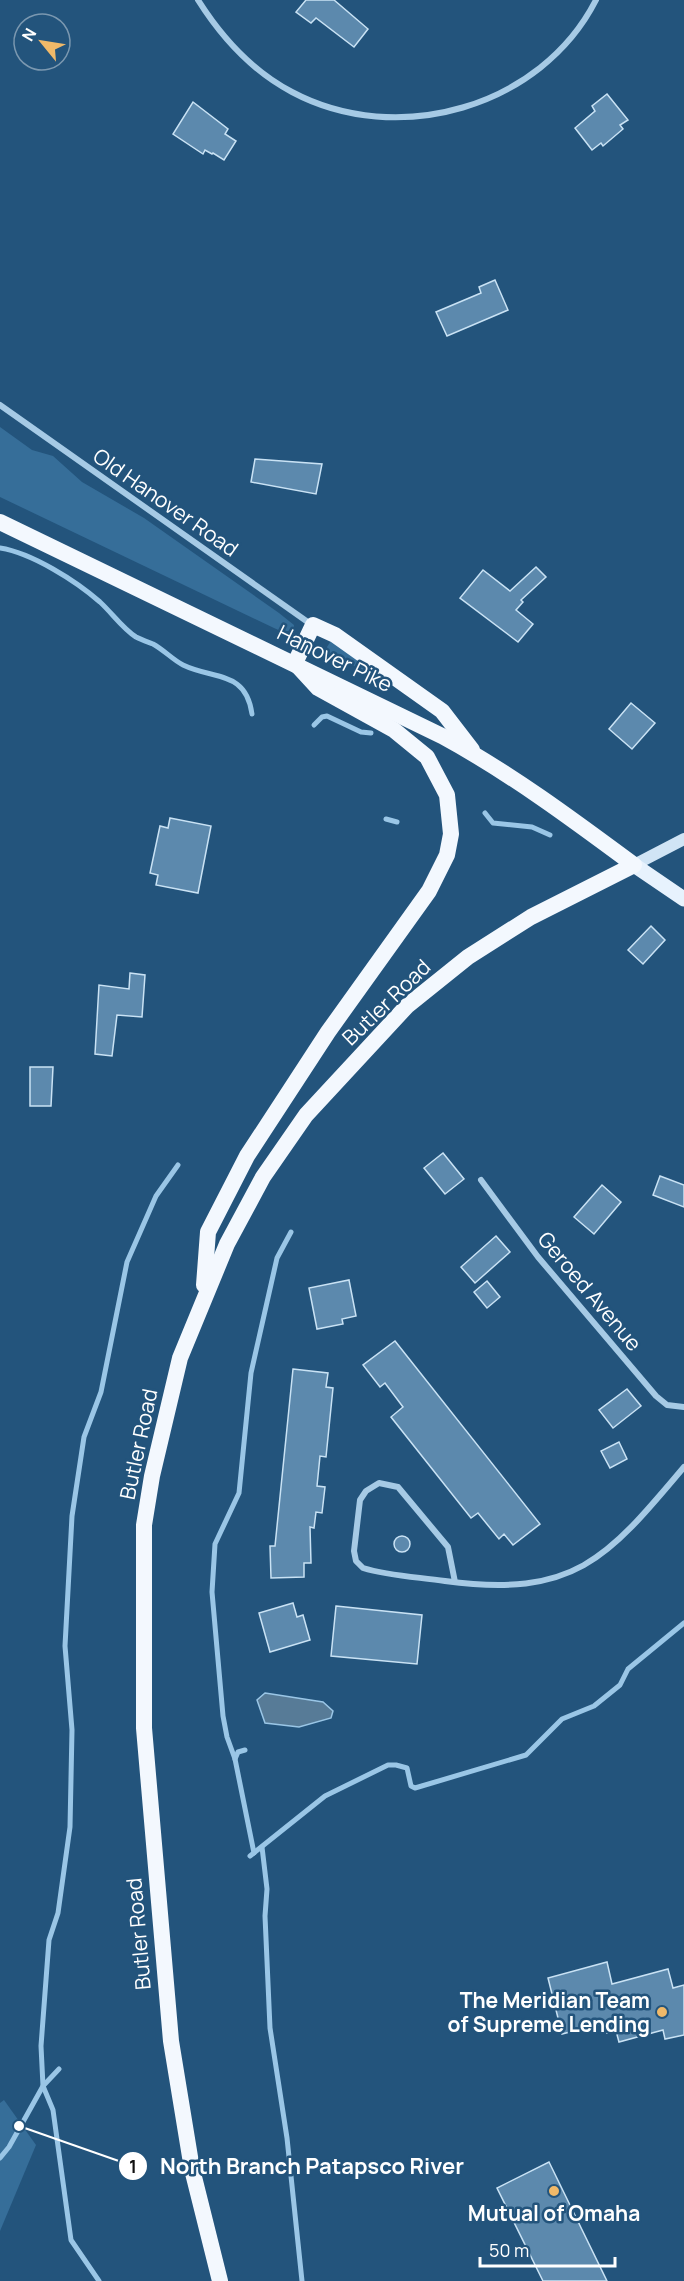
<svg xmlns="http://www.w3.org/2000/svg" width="684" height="2281" viewBox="0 0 684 2281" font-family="Manrope,sans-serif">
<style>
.green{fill:#366e99}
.water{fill:#577b97;stroke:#9ac6e6;stroke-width:1.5}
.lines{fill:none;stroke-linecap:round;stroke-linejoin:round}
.stream{stroke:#9ac6e6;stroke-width:5}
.building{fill:#5c89ad;stroke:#c9e2f4;stroke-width:1.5}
.minor{stroke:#a6cae5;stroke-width:6}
.secondary{stroke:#d0e4f5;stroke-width:12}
.primary{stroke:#e7f2fd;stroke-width:15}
.trunk{stroke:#f3f8fe;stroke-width:16}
.poi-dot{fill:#f0b969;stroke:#23547c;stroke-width:2}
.labels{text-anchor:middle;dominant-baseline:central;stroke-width:5;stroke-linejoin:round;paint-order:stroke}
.street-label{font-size:21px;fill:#fff;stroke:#23547c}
.poi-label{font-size:21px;font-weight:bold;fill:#fff;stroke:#23547c;text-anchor:end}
.leader{fill:none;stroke:#fff;stroke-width:2}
.callout-dot{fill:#fff;stroke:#23547c;stroke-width:2}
.mark-label{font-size:18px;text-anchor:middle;font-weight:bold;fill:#111}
.callout-label{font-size:22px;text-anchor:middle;font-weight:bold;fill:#fff;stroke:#23547c;stroke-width:5;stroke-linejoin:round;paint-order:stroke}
</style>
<rect width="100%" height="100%" fill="#23547c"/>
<g class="green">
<path d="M0,427L32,450L53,456L82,482L144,518L279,613L294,625L293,630L283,632L274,628L0,497Z"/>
<path d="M331,641L383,678V680L329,654L327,647Z"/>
<path d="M4,2100L36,2145L0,2231V2103Z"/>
</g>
<path class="water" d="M265,1693L323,1702L333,1711L331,1718L299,1727L265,1723L257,1700Z"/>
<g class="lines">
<g class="stream">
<path d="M0,548C32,553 76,581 100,602C112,613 123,629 136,637C142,640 148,642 153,644C164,650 173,660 183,665C214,680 246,670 252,714"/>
<path d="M314,725L322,717L327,716L361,732L371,733"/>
<path d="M485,813L493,823L532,827L550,835"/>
<path d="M386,819L397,822"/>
<path d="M235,1759L238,1752L245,1750"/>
<path d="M262,1847L267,1889L265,1916L270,2028L287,2138L302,2281"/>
<path d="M254,1853L235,1759L227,1737L223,1716L212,1592L215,1544L239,1493L251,1373L277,1258L291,1232"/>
<path d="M250,1856L325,1796L388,1765H396L407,1768L411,1786L415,1788L526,1755L562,1719L594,1706L620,1685L628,1669L684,1623"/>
<path d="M0,2158L9,2147L43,2086L59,2069"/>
<path d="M99,2281L71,2240L53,2110L43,2086L41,2046L49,1940L58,1913L70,1827L72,1730L65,1646L72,1516L84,1437L101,1392L127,1262L156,1196L178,1165"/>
</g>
</g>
<g class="building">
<path d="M306,0H334L368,29L354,47L316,18L311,23L296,12Z"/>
<path d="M607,94L628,120L620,125L623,129L603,146L601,143L592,150L575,128L595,111L592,106Z"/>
<path d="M193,102L228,129L225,134L236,141L224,160L213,153L212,154L205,150L203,154L173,134Z"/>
<path d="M495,280L508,310L447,336L436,312L481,293L479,287Z"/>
<path d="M255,459L322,464L316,494L251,482Z"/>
<path d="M536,567L546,577L521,600L523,602L516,610L533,624L518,642L460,598L483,570L510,591Z"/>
<path d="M631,703L655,723L632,749L609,729Z"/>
<path d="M170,818L211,826L198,893L156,885L158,875L150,873L160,826L168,828Z"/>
<path d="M651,926L665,940L643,964L628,950Z"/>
<path d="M130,973L145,975L142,1017L117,1015L112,1056L95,1054L99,985L129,989Z"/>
<path d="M30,1067H53L51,1106H30Z"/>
<path d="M443,1153L464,1179L445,1194L424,1168Z"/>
<path d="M660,1176L684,1185V1207L653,1195Z"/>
<path d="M602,1185L621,1202L594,1234L574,1217Z"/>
<path d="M496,1236L510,1252L475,1283L461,1267Z"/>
<path d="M349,1280L356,1316L342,1319L343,1324L317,1329L309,1288Z"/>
<path d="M487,1281L500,1297L487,1308L474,1292Z"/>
<path d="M395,1341L540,1524L513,1545L504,1534L499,1539L478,1513L471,1518L391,1417L403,1407L385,1383L380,1387L363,1365Z"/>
<path d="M293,1369L328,1373L326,1387L333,1388L326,1457L320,1456L317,1486L325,1487L322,1513L316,1512L314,1528L310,1527L311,1563H304V1577L271,1578L270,1546H275Z"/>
<path d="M627,1389L641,1406L613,1428L599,1410Z"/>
<path d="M619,1442L627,1459L610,1468L601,1451Z"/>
<circle cx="402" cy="1544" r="8"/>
<path d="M293,1603L297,1617L303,1615L310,1640L270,1652L259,1613Z"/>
<path d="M336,1606L422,1615L417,1664L331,1656Z"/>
<path d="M607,1962L612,1984L668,1969L673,1988L684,1985V2035L665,2039L663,2030L619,2042L616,2031L607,2033L605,2023L562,2034L548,1978Z"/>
<path d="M549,2162L607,2281H543L497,2188Z"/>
</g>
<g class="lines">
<g class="minor">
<path d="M198,0C222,38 252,71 292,92C397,148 541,108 596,0"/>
<path d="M0,405L312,625"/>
<path d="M481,1180L538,1257L656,1396L667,1405L684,1407"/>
<path d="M455,1582L448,1547L398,1487L379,1483L366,1491L360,1500L354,1551L356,1561L363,1568C389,1576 418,1577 445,1581C574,1598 606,1560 684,1467"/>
</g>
<path class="secondary" d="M634,865L684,839"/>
<path class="primary" d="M634,865L684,899"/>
<g class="trunk">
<path d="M0,522L442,736C510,773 572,819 634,865L531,917L468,957L407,1006L306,1115L263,1177L227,1244L180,1358L152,1476L144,1525V1728L171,2041L192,2169L220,2281"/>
<path d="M204,1285L208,1232L247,1156L328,1032L429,891L447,855L451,834L447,795L427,757L394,730L318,688L295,663L313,625L335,635L442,711L472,750"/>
</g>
</g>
<g class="poi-dot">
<circle cx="662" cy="2012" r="6"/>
<circle cx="554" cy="2191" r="6"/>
</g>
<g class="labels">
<g class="street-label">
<text transform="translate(166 502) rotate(35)">Old Hanover Road</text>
<text transform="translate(335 658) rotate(26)">Hanover Pike</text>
<text transform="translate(386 1002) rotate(-44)">Butler Road</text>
<text transform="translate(590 1291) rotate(50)">Geroed Avenue</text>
<text transform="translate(138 1444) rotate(-78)">Butler Road</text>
<text transform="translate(138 1934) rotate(-95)">Butler Road</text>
</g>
<g class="poi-label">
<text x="650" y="2000">The Meridian Team<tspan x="650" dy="24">of Supreme Lending</tspan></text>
<text x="554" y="2213" text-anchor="middle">Mutual of Omaha</text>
</g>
</g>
<path class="leader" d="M19 2126L133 2166"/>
<g class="callout-dot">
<circle cx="19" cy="2126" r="6"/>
<circle cx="133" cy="2166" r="15"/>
</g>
<g class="mark-label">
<text x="133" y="2173">1</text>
</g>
<g class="callout-label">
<text x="312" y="2174">North Branch Patapsco River</text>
</g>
<g transform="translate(42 42) rotate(300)"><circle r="28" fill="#23547c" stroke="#7b98b0" stroke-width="1.5"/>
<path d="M0-4.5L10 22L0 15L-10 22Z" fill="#f0b969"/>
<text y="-9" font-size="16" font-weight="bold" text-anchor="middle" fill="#ffffff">N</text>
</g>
<path d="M480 2257v9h135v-9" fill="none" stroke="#ffffff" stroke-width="3"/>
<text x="489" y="2257" font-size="18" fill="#ffffff" stroke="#23547c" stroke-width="4.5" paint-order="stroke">50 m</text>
</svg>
